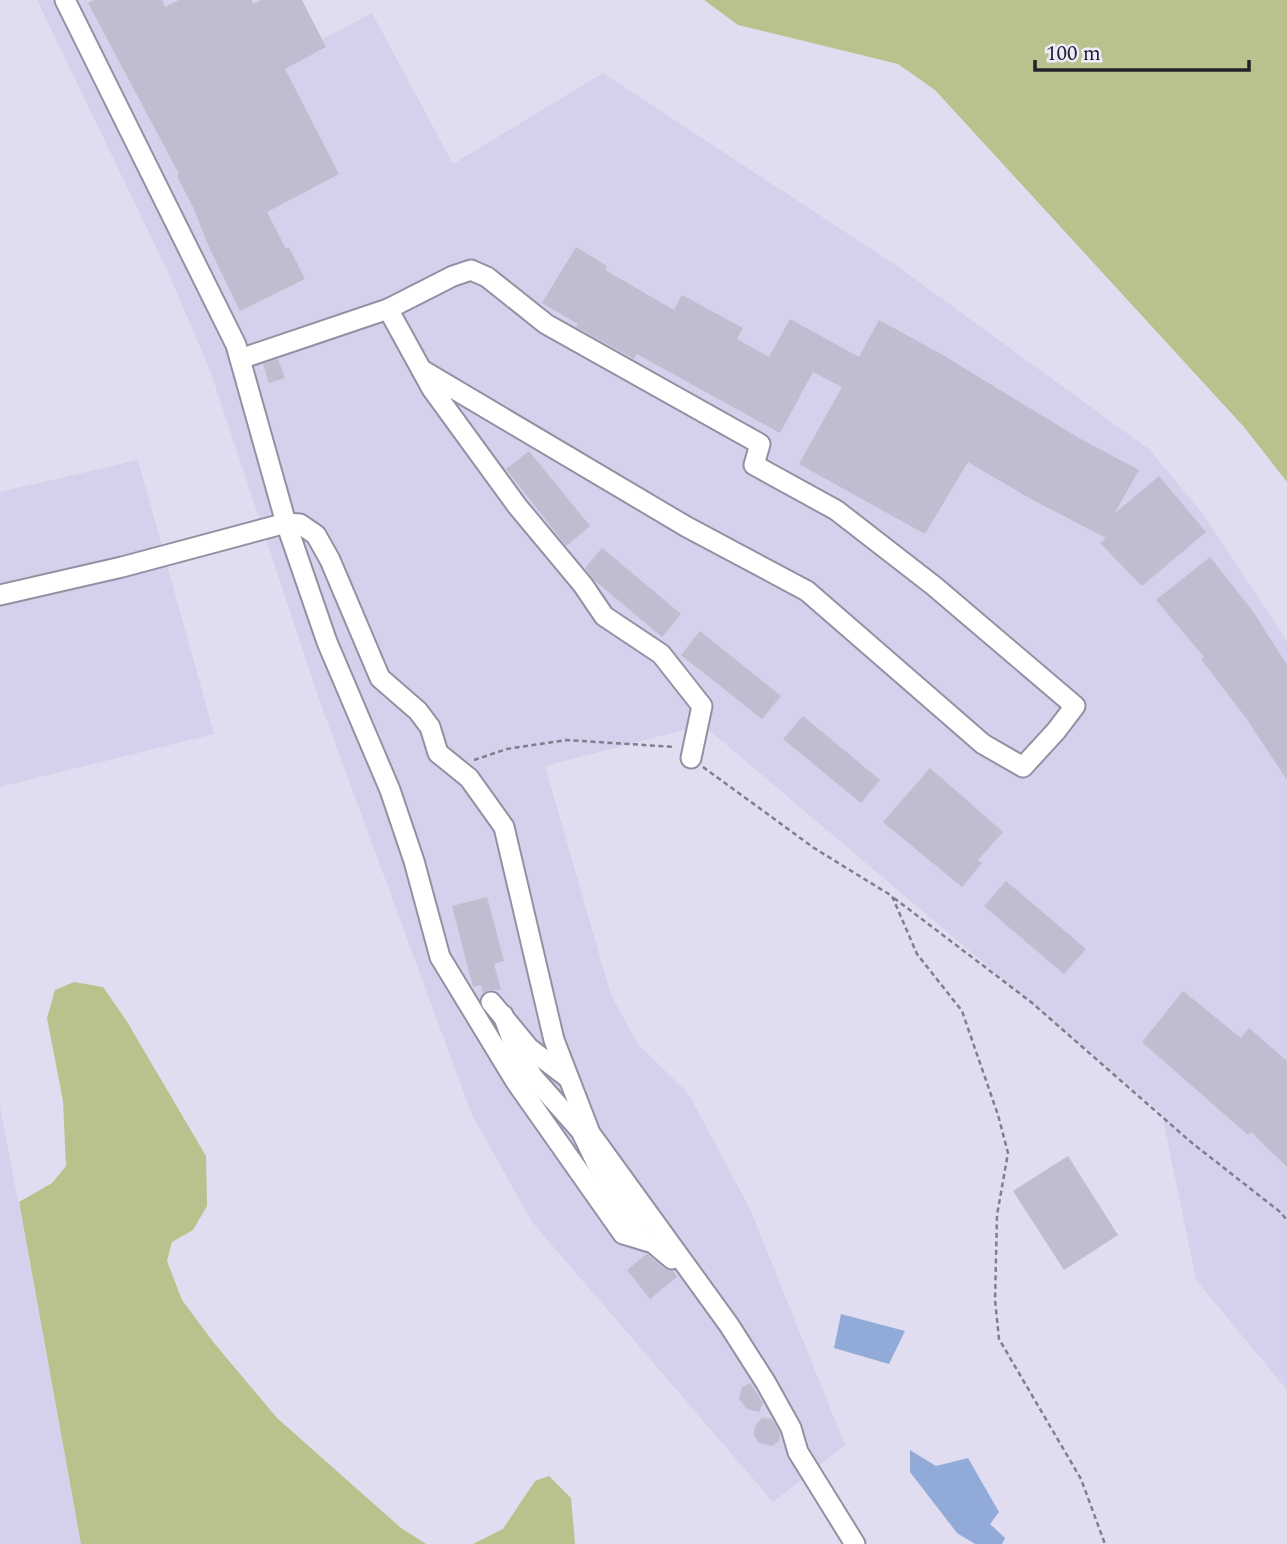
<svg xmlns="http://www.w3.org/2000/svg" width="1287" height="1544" viewBox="0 0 1287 1544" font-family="Spectral,serif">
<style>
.built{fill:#d5d0eb}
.green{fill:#bac18c}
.water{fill:#91aad7}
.building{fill:#c0bdd0}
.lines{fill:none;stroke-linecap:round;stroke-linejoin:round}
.minor-casing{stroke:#9490a3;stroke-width:23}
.path{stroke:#817e8c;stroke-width:2.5;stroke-dasharray:5 3.5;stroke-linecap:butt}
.minor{stroke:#fff;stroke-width:19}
</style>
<rect width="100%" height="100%" fill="#e1ddf1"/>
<g class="built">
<path d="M37,0H298L321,40L372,13L453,164L603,73L900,268L1150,450L1203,514L1287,641V1390L1196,1280L1162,1114L703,725L545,766L611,995L637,1043L688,1093L751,1211L845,1445L773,1502L532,1222L472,1115L320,702L210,370L167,270Z"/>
<path d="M138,460L214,734L0,787V492Z"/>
<path d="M0,1106L24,1233L81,1544H0Z"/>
</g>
<g class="green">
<path d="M704,0H1287V482L1244,427L935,90L898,64L738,25Z"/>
<path d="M74,982L103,987L126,1020L206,1156L207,1206L193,1230L172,1242L167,1261L182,1300L214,1343L277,1418L401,1528L426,1544H81L19,1202L52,1183L66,1166L63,1101L47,1018L55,990Z"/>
<path d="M549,1476L571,1498L575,1544H473L503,1529L535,1481Z"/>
</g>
<g class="water">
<path d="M841,1314L905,1331L889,1364L834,1348Z"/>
<path d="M910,1450L936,1466L968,1458L999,1512L990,1524L1005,1538L1002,1544H975L957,1533L910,1472Z"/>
</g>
<g class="building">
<path d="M94,0H162L165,7L179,0H251L253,4L261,0H302L326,47L285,69L339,174L267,212L286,249L289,247L305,279L240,311L208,245L194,209L177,176L179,174L88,3Z"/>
<path d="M576,247L607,266L605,270L674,310L682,295L743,328L737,339L769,357L790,319L859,357L879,320L941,354L1077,437L1139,470L1114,514L1159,476L1206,532L1142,586L1100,543L1106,538L1031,499L968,462L925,534L799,464L842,387L813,372L780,433L637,354L634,359L576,327L578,324L542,303Z"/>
<path d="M278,359L285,378L269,383L263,364Z"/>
<path d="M529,451L590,526L566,546L506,469Z"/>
<path d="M602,548L681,614L662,637L594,580L585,568Z"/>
<path d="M1210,557L1252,610L1287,665V780L1246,718L1201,659L1204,657L1156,600Z"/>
<path d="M700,631L781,696L762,719L681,655Z"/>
<path d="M803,716L880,780L861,803L783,739Z"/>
<path d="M930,768L1003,832L978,860L982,863L962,887L883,822Z"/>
<path d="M1006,881L1086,949L1064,974L984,906Z"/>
<path d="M487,897L504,961L494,964L501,990H488L483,993L481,985L473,987L452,906Z"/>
<path d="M1183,991L1241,1038L1249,1028L1287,1061V1167L1251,1132L1248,1135L1142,1042Z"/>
<path d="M1068,1156L1118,1235L1064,1270L1013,1191Z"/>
<path d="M647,1254L664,1268L673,1271L677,1277L650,1299L627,1270Z"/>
<path d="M750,1383L763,1403L759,1412L747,1409L739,1399L742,1387Z"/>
<path d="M762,1418L772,1419L780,1433L779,1441L772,1446L759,1443L754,1435L755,1426Z"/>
</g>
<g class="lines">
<g class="minor-casing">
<g id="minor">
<path d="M65,0L236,345L286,523L327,642L390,790L414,861L440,957L516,1082L623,1234L653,1243L672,1259"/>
<path d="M388,309L432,389L518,507L583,585L604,616L661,654L702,706L691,758"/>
<path d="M240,359L388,309L453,276L471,270L487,277L546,324L760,444L754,465L836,510L934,586L1075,706L1056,731L1023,767L983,744L807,591L687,527L422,370"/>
<path d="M0,595L122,567L286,523L300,524L316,535L330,560L380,678L418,711L430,727L438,753L469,778L504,827L554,1040L590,1133L729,1325L766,1383L791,1428L798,1452L855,1544"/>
<path d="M491,1002L529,1048L567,1077"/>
<path d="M503,1015L514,1045L533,1077L581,1131L597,1164L644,1240"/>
</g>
</g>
<g class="path">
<path d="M474,760L507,749L566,740L675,747"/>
<path d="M703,767L814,848L892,896L917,954L962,1011L998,1115L1008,1153L997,1215L995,1300L999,1339L1081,1479L1105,1544"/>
<path d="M894,898L1031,1002L1192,1143L1279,1211L1287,1220"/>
</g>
<use href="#minor" class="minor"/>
</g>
<path d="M1035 60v10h214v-10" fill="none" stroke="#242229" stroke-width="3.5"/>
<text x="1046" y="60" font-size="21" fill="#242229" stroke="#efebff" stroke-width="5" paint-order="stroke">100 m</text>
</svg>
